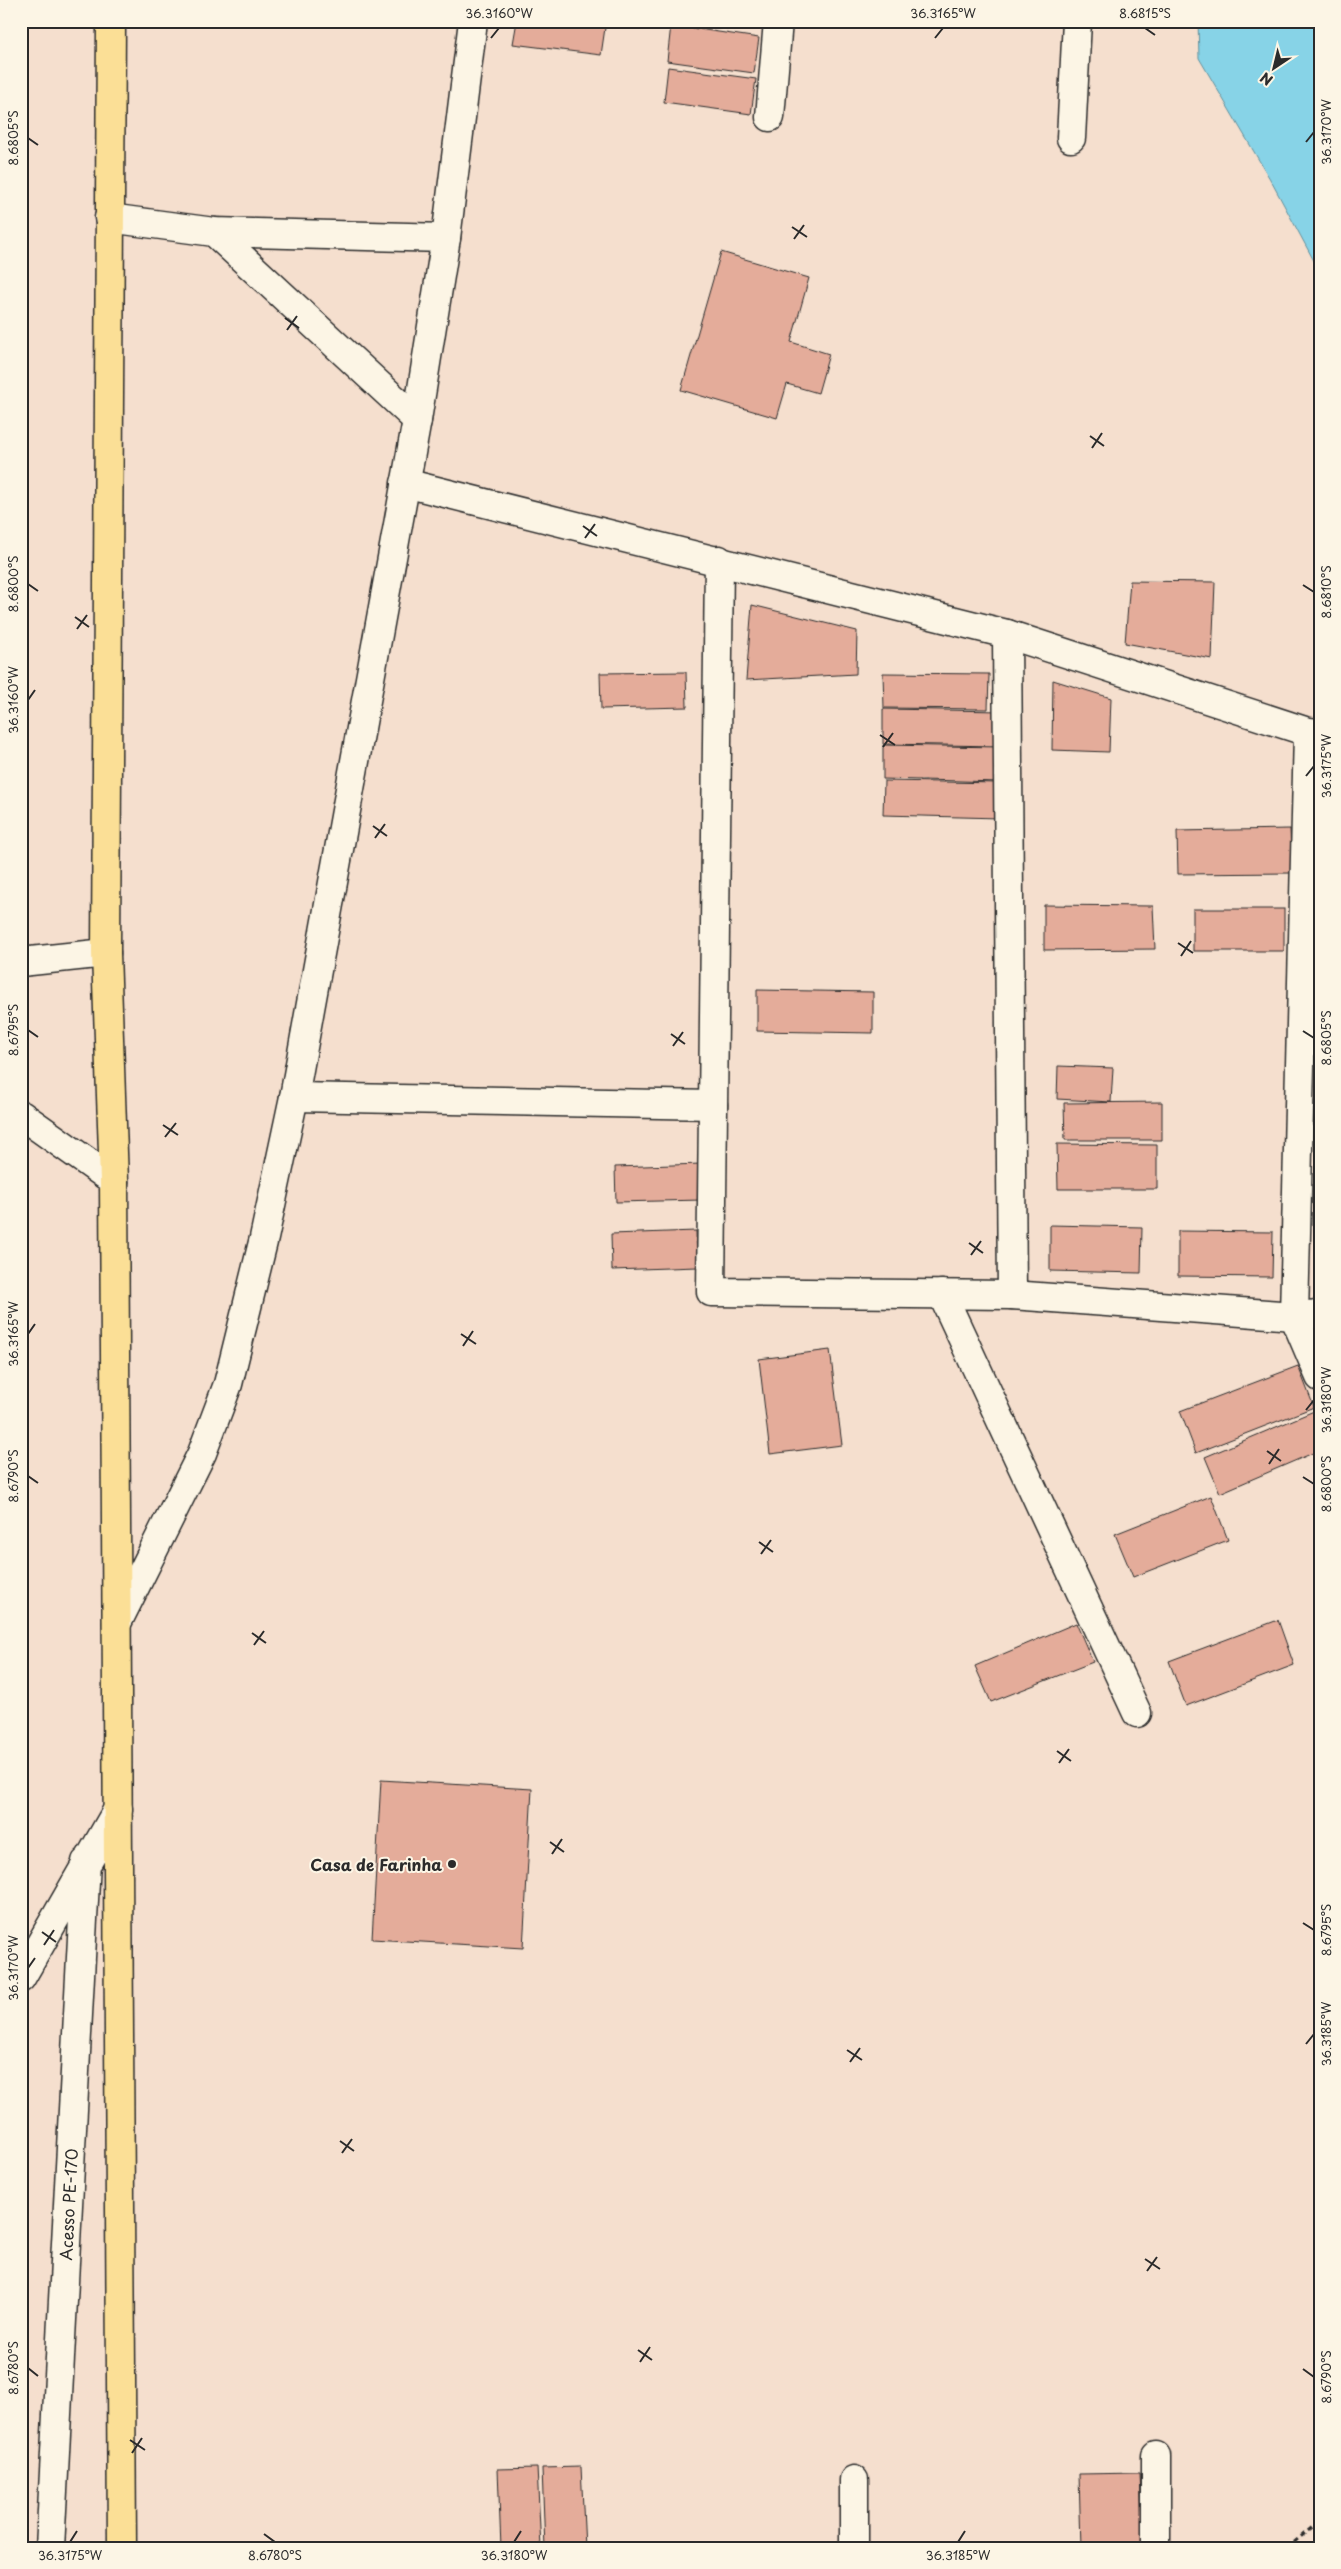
<svg xmlns="http://www.w3.org/2000/svg" width="1341" height="2569" viewBox="0 0 1341 2569" font-family="'Playpen Sans',sans-serif">
<style>
.water{fill:#87d3e7;stroke:#62909c}
.building{fill:#e4ac9a;stroke:#2b2b2b}
.lines{fill:none;stroke-linecap:round;stroke-linejoin:round}
.street-casing{stroke:#2b2b2b;stroke-width:31}
.secondary-casing{stroke:#2b2b2b;stroke-width:31}
.primary-casing{stroke:#2b2b2b;stroke-width:31}
.path{stroke:#2b2b2b;stroke-width:3;stroke-dasharray:5 4;stroke-linecap:butt}
.street{stroke:#fcf5e5;stroke-width:28}
.secondary{stroke:#fcf5e5;stroke-width:28}
.primary{stroke:#fbdf96;stroke-width:28}
.ticks{fill:none;stroke:#2b2b2b;stroke-width:2}
.poi-dot{fill:#2b2b2b;stroke:#fcf5e5;stroke-width:2}
.labels{text-anchor:middle;dominant-baseline:central;stroke-width:4;stroke-linejoin:round;paint-order:stroke}
.poi-label{font-size:16px;font-weight:bold;fill:#2b2b2b;stroke:#fcf5e5;text-anchor:end}
.street-label{font-size:16px;fill:#2b2b2b;stroke:#fcf5e5}
.neatline{fill:none;stroke:#2b2b2b;stroke-width:2}
.ticks-label{font-size:12px;text-anchor:middle;fill:#2b2b2b}
</style>
<rect width="100%" height="100%" fill="#f5dfce"/>
<filter id="ink" filterUnits="userSpaceOnUse"><feTurbulence type="fractalNoise" baseFrequency=".02" numOctaves="2"/><feDisplacementMap in="SourceGraphic" scale="10" xChannelSelector="R" yChannelSelector="G"/><feConvolveMatrix kernelMatrix="1 2 1 2 8 2 1 2 1" color-interpolation-filters="sRGB"/></filter>
<g filter="url(#ink)">
<path class="water" d="M1198,21H1320V272L1270,179L1199,58Z"/>
<g class="building">
<path d="M517,21H606L601,55L513,44Z"/>
<path d="M671,25L759,38L754,73L667,61Z"/>
<path d="M668,67L756,79L751,114L664,102Z"/>
<path d="M721,252L809,278L791,342L829,354L818,393L787,384L777,418L681,390Z"/>
<path d="M1130,581L1215,582L1212,659L1125,643Z"/>
<path d="M752,605L857,631L856,674L746,680Z"/>
<path d="M686,672L687,707L601,709L600,673Z"/>
<path d="M883,673L989,674L988,709L884,708Z"/>
<path d="M1053,680L1111,698L1109,752L1052,750Z"/>
<path d="M883,709L1001,711L1000,746L883,744Z"/>
<path d="M883,745L1000,747V782L883,779Z"/>
<path d="M884,781L1000,783V818L883,815Z"/>
<path d="M1290,829L1292,873L1178,874L1177,831Z"/>
<path d="M1044,905L1153,906L1155,949L1044,950Z"/>
<rect x="1193" y="909" width="91" height="42"/>
<path d="M757,990L873,992V1033L757,1031Z"/>
<path d="M1058,1066L1113,1068L1111,1102L1057,1099Z"/>
<path d="M1162,1102V1140H1065L1064,1103Z"/>
<path d="M1057,1144L1157,1145V1189H1058Z"/>
<path d="M701,1164L702,1200L616,1202L615,1167Z"/>
<path d="M1050,1225L1142,1227L1141,1273L1050,1271Z"/>
<path d="M696,1231L697,1267L612,1270L611,1234Z"/>
<path d="M1178,1231L1273,1232L1272,1277L1178,1276Z"/>
<path d="M830,1350L842,1445L770,1454L759,1359Z"/>
<path d="M1298,1366L1314,1407L1196,1453L1180,1411Z"/>
<path d="M1314,1411L1320,1426V1450L1220,1493L1205,1457Z"/>
<path d="M1211,1496L1228,1540L1133,1577L1115,1534Z"/>
<path d="M1278,1620L1294,1665L1186,1706L1169,1661Z"/>
<path d="M1076,1623L1093,1662L991,1702L975,1666Z"/>
<path d="M381,1780L532,1789L523,1948L372,1939Z"/>
<path d="M581,2467L585,2548H545L542,2468Z"/>
<path d="M537,2468L541,2548H501L498,2469Z"/>
<path d="M1140,2473L1143,2548H1081L1079,2474Z"/>
</g>
<g class="lines">
<g class="street-casing">
<g id="street">
<path d="M770,117L778,21"/>
<path d="M1071,138L1077,21"/>
<path d="M109,218L214,232L446,238"/>
<path d="M214,232L417,420"/>
<path d="M405,483L1007,634L1308,732L1320,733"/>
<path d="M719,560L711,1292L1012,1295L1294,1316L1320,1314"/>
<path d="M1007,634L1012,1295"/>
<path d="M1308,732L1294,1316L1320,1377"/>
<path d="M21,962L106,953"/>
<path d="M294,1097L713,1105"/>
<path d="M21,1115L114,1181"/>
<path d="M942,1294L1137,1713"/>
<path d="M854,2480V2548"/>
<path id="s1" d="M50,2548L86,1862"/>
<path d="M1156,2548V2456"/>
</g>
</g>
<g class="secondary-casing">
<g id="secondary">
<path d="M117,1623L202,1453L228,1384L264,1238L294,1097L417,420L446,238L473,21"/>
<path d="M21,1978L118,1809"/>
</g>
</g>
<g class="primary-casing">
<path id="primary" d="M111,21L106,953L114,1181L122,2548"/>
</g>
<path class="path" d="M1287,2548L1320,2521"/>
<use href="#street" class="street"/>
<use href="#secondary" class="secondary"/>
<use href="#primary" class="primary"/>
</g>
</g>
<path class="ticks" d="M1145,28L1155,35M491,38L499,28M935,38L943,28M28,138L38,145M1306,142L1314,132M792,227L807,237M794,239L804,225M285,318L299,328M287,330L297,316M1090,436L1104,446M1092,448L1102,433M583,526L597,536M585,538L595,524M28,584L38,591M1303,585L1314,592M75,617L89,627M77,629L87,615M28,700L35,690M880,735L895,745M883,747L893,733M1306,776L1314,766M373,826L387,836M375,838L385,824M1178,943L1193,953M1181,956L1191,941M28,1030L38,1037M1303,1031L1314,1038M671,1034L685,1044M673,1046L683,1032M163,1125L178,1135M165,1137L176,1123M969,1243L983,1253M971,1255L981,1241M28,1334L35,1324M461,1334L476,1344M463,1346L473,1331M1306,1410L1314,1400M1267,1451L1281,1461M1269,1464L1279,1449M28,1476L38,1483M1303,1477L1314,1484M759,1542L773,1552M761,1554L771,1540M252,1633L266,1643M254,1645L264,1631M1057,1751L1071,1761M1059,1763L1069,1749M550,1842L564,1852M552,1854L562,1839M1303,1923L1314,1930M42,1932L56,1942M44,1945L54,1930M28,1968L35,1958M1306,2044L1314,2034M847,2050L862,2060M850,2062L860,2048M340,2141L354,2151M342,2153L352,2139M1145,2259L1160,2269M1147,2271L1157,2257M638,2350L652,2360M640,2362L650,2347M28,2368L38,2376M1303,2369L1314,2377M130,2440L145,2450M132,2453L142,2438M264,2534L275,2542M70,2542L77,2531M514,2542L521,2531M958,2542L965,2531"/>
<circle class="poi-dot" cx="452" cy="1864" r="5"/>
<g class="labels">
<g class="poi-label">
<text x="442" y="1864">Casa de Farinha</text>
</g>
<g class="street-label">
<text stroke="none"><textPath href="#s1" startOffset="344">Acesso PE-170</textPath></text>
</g>
</g>
<rect width="1341" height="2569" fill="none" stroke="#fcf5e5" stroke-width="55"/>
<g transform="translate(1274 68) rotate(215)" stroke="#fcf5e5" stroke-width="4" paint-order="stroke">
<path d="M0-4L9 19L0 12L-9 19Z" fill="#2b2b2b"/>
<text y="-8" font-size="14" font-weight="bold" text-anchor="middle" fill="#2b2b2b">N</text>
</g>
<rect x="28" y="28" width="1286" height="2514" class="neatline"/>
<g class="ticks-label">
<text x="499" y="18">36.3160°W</text>
<text x="943" y="18">36.3165°W</text>
<text x="1145" y="18">8.6815°S</text>
<text transform="translate(1327 132) rotate(-90)" y="4">36.3170°W</text>
<text transform="translate(14 138) rotate(-90)" y="4">8.6805°S</text>
<text transform="translate(14 584) rotate(-90)" y="4">8.6800°S</text>
<text transform="translate(1327 592) rotate(-90)" y="4">8.6810°S</text>
<text transform="translate(14 700) rotate(-90)" y="4">36.3160°W</text>
<text transform="translate(1327 766) rotate(-90)" y="4">36.3175°W</text>
<text transform="translate(14 1030) rotate(-90)" y="4">8.6795°S</text>
<text transform="translate(1327 1038) rotate(-90)" y="4">8.6805°S</text>
<text transform="translate(14 1334) rotate(-90)" y="4">36.3165°W</text>
<text transform="translate(1327 1400) rotate(-90)" y="4">36.3180°W</text>
<text transform="translate(14 1476) rotate(-90)" y="4">8.6790°S</text>
<text transform="translate(1327 1484) rotate(-90)" y="4">8.6800°S</text>
<text transform="translate(1327 1930) rotate(-90)" y="4">8.6795°S</text>
<text transform="translate(14 1968) rotate(-90)" y="4">36.3170°W</text>
<text transform="translate(1327 2034) rotate(-90)" y="4">36.3185°W</text>
<text transform="translate(14 2368) rotate(-90)" y="4">8.6780°S</text>
<text transform="translate(1327 2377) rotate(-90)" y="4">8.6790°S</text>
<text x="70" y="2560">36.3175°W</text>
<text x="275" y="2560">8.6780°S</text>
<text x="514" y="2560">36.3180°W</text>
<text x="958" y="2560">36.3185°W</text>
</g>
</svg>
